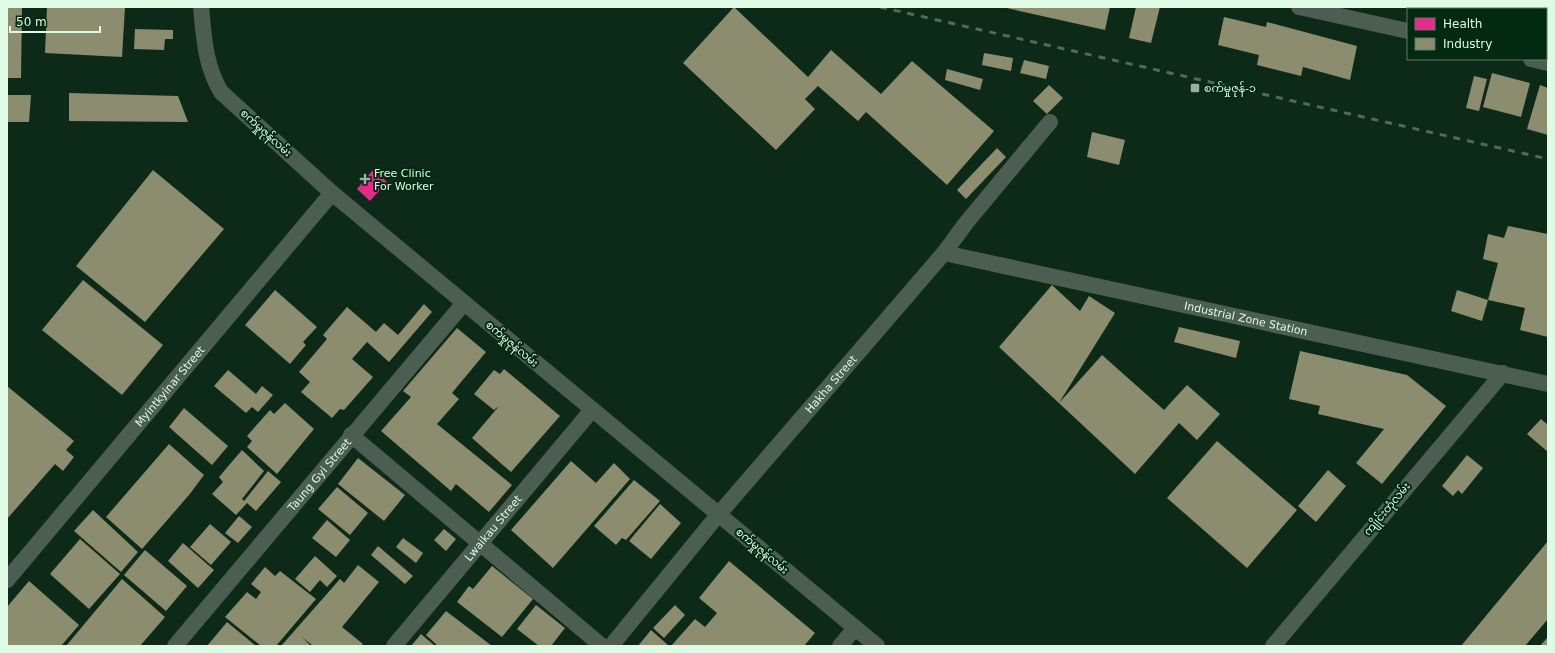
<svg xmlns="http://www.w3.org/2000/svg" width="1555" height="653" viewBox="0 0 1555 653" font-family="'DejaVu Sans','Noto Sans Myanmar',sans-serif">
<style>
.health{fill:#e7298a}
.industry{fill:#8c8c6e}
.lines{fill:none;stroke-linecap:round;stroke-linejoin:round}
.minor{stroke:#4b5e51;stroke-width:16}
.rail{stroke:#54685b;stroke-width:3;stroke-dasharray:7 7;stroke-linecap:butt}
.poi-dot{fill:#96b19e;stroke:#022a13;stroke-width:1.5}
.labels{text-anchor:middle;dominant-baseline:central;stroke-width:4;stroke-linejoin:round;paint-order:stroke}
.poi-label{font-size:11px;fill:#dffae5;stroke:#022a13;text-anchor:start}
.street-label{font-size:11px;fill:#dffae5;stroke:#022a13}
</style>
<rect width="100%" height="100%" fill="#0d2a19"/>
<path class="health" d="M373,170L387,182L370,201L357,189Z"/>
<g class="industry">
<path d="M7,7H22L21,78H7Z"/>
<path d="M47,7H125L122,57L45,53Z"/>
<path d="M734,7L808,77L831,50L881,94L912,61L994,131L947,185L866,112L858,121L818,86L805,99L815,109L776,150L683,63Z"/>
<path d="M1002,7H1110L1105,30Z"/>
<path d="M1136,7H1160L1151,43L1129,38Z"/>
<path d="M1411,7H1428L1427,9H1410Z"/>
<rect x="1439" y="7" width="38" height="2"/>
<path d="M1546,13H1548V49L1546,48Z"/>
<path d="M1224,17L1266,27L1267,22L1357,46L1350,80L1303,67L1301,76L1257,65L1259,55L1218,45Z"/>
<path d="M135,29L173,30V39H165L164,50L134,49Z"/>
<path d="M984,53L1013,58L1011,71L982,65Z"/>
<path d="M1024,60L1049,66L1046,79L1020,73Z"/>
<path d="M947,69L983,79L980,90L945,80Z"/>
<path d="M1492,73L1530,83L1521,117L1483,107Z"/>
<path d="M1474,76L1487,79L1479,111L1466,108Z"/>
<path d="M1049,85L1063,98L1047,114L1033,101Z"/>
<path d="M1540,85L1548,88V135L1527,129Z"/>
<path d="M69,93L178,96L188,122L69,121Z"/>
<path d="M7,95H31L29,122H7Z"/>
<path d="M1092,132L1125,140L1119,165L1087,157Z"/>
<path d="M997,148L1006,157L966,199L957,190Z"/>
<path d="M153,170L224,229L145,322L76,266Z"/>
<path d="M1508,226L1548,234V337L1520,330L1525,308L1488,300L1498,263L1483,259L1488,234L1504,238Z"/>
<path d="M83,280L163,345L122,395L42,330Z"/>
<path d="M1052,285L1080,311L1089,296L1115,313L1059,403L1102,355L1164,410L1187,385L1220,414L1197,440L1179,423L1135,474L999,347Z"/>
<path d="M275,290L317,327L303,342L306,345L290,364L245,325Z"/>
<path d="M1457,290L1488,300L1482,321L1451,311Z"/>
<path d="M424,304L432,312L389,362L367,342L352,359L373,377L344,410L340,409L332,418L301,392L310,382L299,372L327,339L323,335L347,307L376,332L384,323L398,335Z"/>
<path d="M1179,327L1240,341L1236,358L1174,342Z"/>
<path d="M457,328L486,352L452,393L459,399L437,424L512,485L489,512L456,484L451,491L381,431L411,397L403,391Z"/>
<path d="M1300,351L1407,375L1446,406L1382,484L1356,463L1384,429L1318,414L1320,406L1289,399Z"/>
<path d="M504,369L560,416L511,472L472,438L499,406L494,410L474,394L494,370L500,374Z"/>
<path d="M228,370L256,394L262,386L273,395L258,412L252,407L246,413L214,386Z"/>
<path d="M7,386L74,441L66,450L74,457L63,471L55,464L7,519Z"/>
<path d="M285,403L314,429L277,474L247,447L252,441L247,436L270,410L274,414Z"/>
<path d="M184,408L228,446L212,465L169,427Z"/>
<path d="M1541,419L1548,425V452L1527,434Z"/>
<path d="M1217,441L1297,510L1247,568L1167,498Z"/>
<path d="M169,444L204,475L189,495L142,549L106,517Z"/>
<path d="M242,450L264,471L242,499L244,501L268,471L281,482L256,511L247,503L236,515L212,494L223,482L219,477Z"/>
<path d="M1467,455L1483,468L1462,494L1458,490L1453,496L1442,486Z"/>
<path d="M358,458L405,495L384,521L338,484Z"/>
<path d="M571,461L596,483L614,463L630,479L553,568L511,530Z"/>
<path d="M1328,470L1346,486L1316,522L1298,506Z"/>
<path d="M634,480L660,501L626,540L622,538L616,545L594,526Z"/>
<path d="M337,487L368,513L350,535L318,509Z"/>
<path d="M660,504L681,523L651,559L629,541Z"/>
<path d="M93,510L138,552L121,572L74,531Z"/>
<path d="M239,516L252,527L238,543L225,533Z"/>
<path d="M327,520L350,540L336,557L312,538Z"/>
<path d="M210,524L231,542L211,565L190,547Z"/>
<path d="M444,529L456,539L446,551L434,540Z"/>
<path d="M403,538L423,553L416,563L396,547Z"/>
<path d="M80,539L120,574L89,609L50,574Z"/>
<path d="M1548,541V619L1525,646H1461Z"/>
<path d="M183,543L214,570L198,588L168,561Z"/>
<path d="M378,546L413,576L405,584L371,555Z"/>
<path d="M145,550L187,586L166,611L124,575Z"/>
<path d="M315,556L337,576L327,587L320,580L310,592L295,579Z"/>
<path d="M729,561L815,633L804,646H671L695,619L705,627L717,613L699,598Z"/>
<path d="M358,565L379,582L342,627L363,644L361,646H313L302,637L311,646H281L340,579L344,583Z"/>
<path d="M492,566L533,599L502,637L457,602L469,586L473,589Z"/>
<path d="M265,567L275,576L280,571L316,599L276,646H261L225,617L247,592L256,599L261,592L251,584Z"/>
<path d="M122,579L165,617L140,646H66Z"/>
<path d="M29,581L79,625L61,646H7V607Z"/>
<path d="M536,605L565,628L551,646H539L517,629Z"/>
<path d="M675,605L685,615L664,638L653,628Z"/>
<path d="M446,611L492,646H438L426,635Z"/>
<path d="M227,622L256,646H207Z"/>
<path d="M651,630L669,646H638Z"/>
<path d="M421,634L435,646H411Z"/>
<path d="M1547,638L1548,646H1540Z"/>
</g>
<g class="lines">
<g class="minor">
<path d="M201,7C204,38 205,65 221,92L332,193L877,646"/>
<path d="M1299,7L1408,31"/>
<path d="M1531,59L1548,63"/>
<path id="s1" d="M944,253L1548,384"/>
<path d="M351,435L602,646"/>
<path id="s2" d="M7,580L332,193"/>
<path id="s3" d="M175,646L464,303"/>
<path id="s4" d="M394,646L592,410"/>
<path id="s5" d="M611,646L718,515L944,253L966,223L1050,122"/>
<path d="M840,646L855,628"/>
<path d="M1273,646L1503,373"/>
</g>
<path class="rail" d="M880,7L1548,159"/>
</g>
<g class="poi-dot">
<rect x="1190" y="83" width="10" height="10" rx="2"/>
<path d="M363 173h4v4h4v4h-4v4h-4v-4h-4v-4h4z"/>
</g>
<g class="labels">
<g class="poi-label">
<text x="1204" y="88">စက်မှုဇုန်-၁</text>
<text x="374" y="173">Free Clinic<tspan x="374" dy="13">For Worker</tspan></text>
</g>
<g class="street-label">
<text transform="translate(266 133) rotate(42)">စက်မှုဇုန်လမ်း</text>
<text stroke="none"><textPath href="#s1" startOffset="309">Industrial Zone Station</textPath></text>
<text transform="translate(512 344) rotate(40)">စက်မှုဇုန်လမ်း</text>
<text stroke="none"><textPath href="#s5" startOffset="342">Hakha Street</textPath></text>
<text stroke="none"><textPath href="#s2" startOffset="253">Myintkyinar Street</textPath></text>
<text stroke="none"><textPath href="#s3" startOffset="224">Taung Gyi Street</textPath></text>
<text transform="translate(1387 509) rotate(-50)">ကျိုင်းတုံလမ်း</text>
<text stroke="none"><textPath href="#s4" startOffset="154">Lwaikau Street</textPath></text>
<text transform="translate(762 551) rotate(40)">စက်မှုဇုန်လမ်း</text>
</g>
</g>
<rect width="1555" height="653" fill="none" stroke="#dffae5" stroke-width="16"/>
<rect x="1407" y="8" width="140" height="52" fill="#022a13" stroke="#5a7d67"/>
<rect x="1415" y="18" width="20" height="12" fill="#e7298a" stroke="#5a7d67"/>
<text x="1443" y="28" font-size="12" fill="#dffae5">Health</text>
<rect x="1415" y="38" width="20" height="12" fill="#8c8c6e" stroke="#5a7d67"/>
<text x="1443" y="48" font-size="12" fill="#dffae5">Industry</text>
<path d="M10 26v6h90v-6" fill="none" stroke="#dffae5" stroke-width="2"/>
<text x="16" y="26" font-size="12" fill="#dffae5" stroke="#022a13" stroke-width="3" paint-order="stroke">50 m</text>
</svg>
